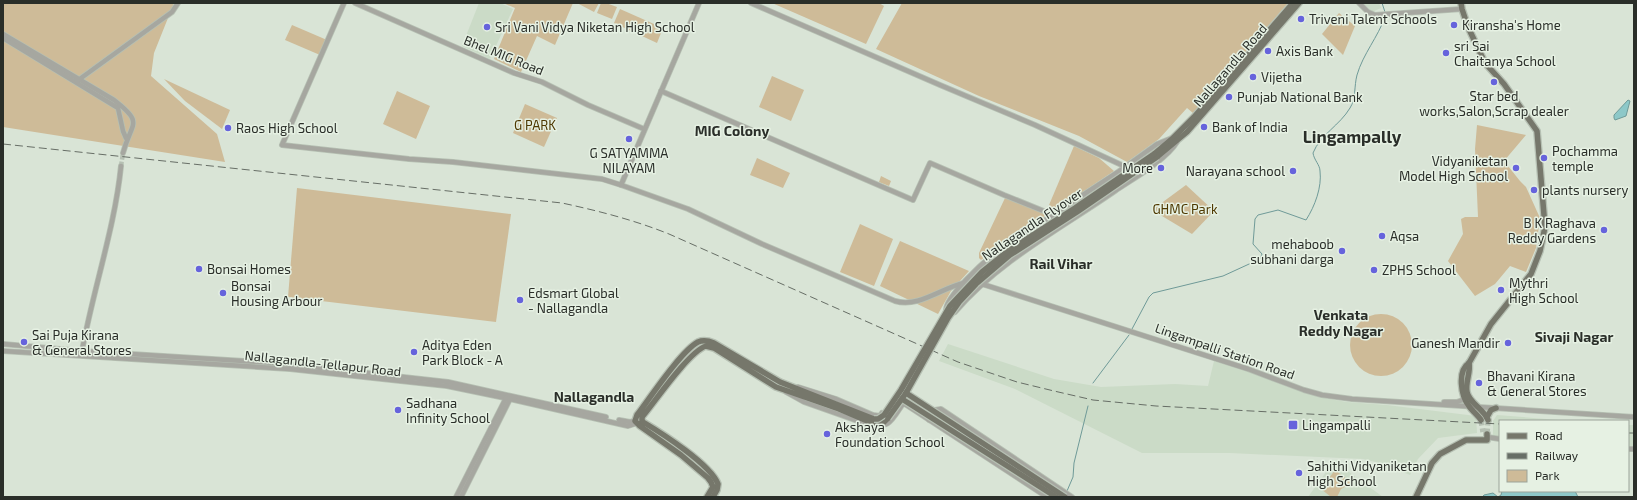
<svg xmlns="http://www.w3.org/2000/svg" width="1637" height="500" viewBox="0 0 1637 500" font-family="'Exo 2',sans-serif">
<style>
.built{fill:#cbdbc7}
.green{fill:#cebb98}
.water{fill:#8dc8c8;stroke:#6f9a98}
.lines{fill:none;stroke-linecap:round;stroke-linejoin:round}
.stream{stroke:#6f9a98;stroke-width:1}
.minor-tunnel{stroke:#b6c0b3;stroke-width:4.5;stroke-dasharray:4.5 2;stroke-linecap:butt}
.major-tunnel{stroke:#b6c0b3;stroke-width:5.5;stroke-dasharray:5.5 3;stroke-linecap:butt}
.minor-casing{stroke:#b6c0b3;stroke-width:6}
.major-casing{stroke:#b6c0b3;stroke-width:8}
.minor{stroke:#a6a7a0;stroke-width:4.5}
.major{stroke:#76776b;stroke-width:5.5}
.rail{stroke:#676e66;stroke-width:1;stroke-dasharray:8 4;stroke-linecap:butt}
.major-bridge-casing{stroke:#b6c0b3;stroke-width:8;stroke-linecap:butt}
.major-bridge{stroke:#76776b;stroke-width:5.5}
.poi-dot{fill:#6663dc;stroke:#e6f1e3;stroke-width:1.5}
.labels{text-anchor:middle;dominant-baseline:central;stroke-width:3;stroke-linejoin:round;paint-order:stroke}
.poi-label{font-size:13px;fill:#2a2e29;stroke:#e6f1e3;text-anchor:start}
.street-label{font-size:13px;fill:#2a2e29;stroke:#e6f1e3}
.park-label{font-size:13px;fill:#4e3800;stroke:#e6f1e3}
.neighbourhood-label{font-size:14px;font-weight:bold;fill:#2a2e29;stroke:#e6f1e3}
.district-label{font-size:17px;font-weight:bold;fill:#2a2e29;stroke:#e6f1e3}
</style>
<rect width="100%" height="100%" fill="#d9e4d6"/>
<g class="built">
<path d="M479,3H500L513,9L490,59L462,46Z"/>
<path d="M1363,3H1379L1381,8L1372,12Z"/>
<path d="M948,344L1054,379L1101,387L1175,384L1208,386L1214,361L1245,370L1288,387L1324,398L1347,402L1387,405L1476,416L1477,433L1438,438L1418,459L1410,475L1384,464L1363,459L1230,453H1142L1015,389L939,361Z"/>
<path d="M1497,415L1571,421H1500V438L1493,437V421Z"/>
<path d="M1628,425H1634V448L1628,447Z"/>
<path d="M1334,461L1383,497H1308Z"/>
</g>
<g class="green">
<path d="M3,3H174L154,53L151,76L217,134L225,162L3,127Z"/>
<path d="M503,3H573L555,45L537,36L521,72L494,59L515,8Z"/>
<path d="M577,3H599L594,12Z"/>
<path d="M601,3H606L617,7L612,19L597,13Z"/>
<path d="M772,3H879L884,6L866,44Z"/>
<path d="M902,3H1288L1193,113L1187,108L1159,139L1127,162L1079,136L979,96L876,49Z"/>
<path d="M620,9L663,28L657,43L614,23Z"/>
<path d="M1339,13L1355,26L1343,55L1322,34Z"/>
<path d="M292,25L327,40L320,55L285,40Z"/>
<path d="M772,76L804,90L791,121L759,107Z"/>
<path d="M164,79L230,110L222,129L185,101Z"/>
<path d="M397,91L430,106L416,139L383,124Z"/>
<path d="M525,104L557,118L544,147L513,133Z"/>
<path d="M1477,125L1526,135L1504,161L1520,181L1526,187L1540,218L1536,248L1526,272L1510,266L1495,284L1475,296L1448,261L1463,234L1461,219L1465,217H1478L1475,149Z"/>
<path d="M1074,146L1099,158L1114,171L1056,210L1049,205Z"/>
<path d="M757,158L790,173L783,188L750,175Z"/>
<path d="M881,176L891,181L889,186L879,182Z"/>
<path d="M1186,185L1214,211L1192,234L1152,210Z"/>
<path d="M297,188L511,214L496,322L288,297Z"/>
<path d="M1007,197L1044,213L1045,216L1012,237L981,260L979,258V253L1005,198Z"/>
<path d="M860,224L893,239L874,286L840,272Z"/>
<path d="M900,241L969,271L951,291L938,314L880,286Z"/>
<circle cx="1381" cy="345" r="31"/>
<path d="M1335,470L1352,483L1341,489L1337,497H1331L1321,489Z"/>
</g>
<g class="water">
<path d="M1628,100L1630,101L1626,116L1615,120L1614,118V115Z"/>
<path d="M1502,491H1575L1578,497H1482L1484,495L1493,493L1498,497L1501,495Z"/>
</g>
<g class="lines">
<g class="stream">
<path d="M1382,3L1385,12"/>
<path d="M1132,329L1149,297L1153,293L1223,276L1260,259L1262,254L1253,244L1255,219L1258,215L1278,210L1306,220C1315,206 1322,187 1320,171C1320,165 1314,160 1313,153C1320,135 1340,125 1350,108C1356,99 1354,86 1357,75C1363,54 1378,37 1385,17"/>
<path d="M1093,383L1129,335"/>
<path d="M1067,491L1073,477L1074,463L1088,406"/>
</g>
<path class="minor-tunnel" d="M121,166L123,153"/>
<g class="major-tunnel">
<path d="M1481,420L1483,432"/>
<path d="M1487,434L1488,420"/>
</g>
<g class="minor-casing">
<g id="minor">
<path d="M344,3L282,145L409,159L453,162L602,179L621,185L688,209L762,244L895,301C919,308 941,288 964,283C969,281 977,283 982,284L1248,369L1304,390L1322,395L1352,399L1634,417"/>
<path d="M355,3L514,73L542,82L588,105L644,129"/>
<path d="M751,3L940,85L1035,125L1126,167"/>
<path d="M1359,3L1368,12L1375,15L1462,9"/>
<path d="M3,34L114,100C145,124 131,122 123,153"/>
<path d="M3,38L118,108L123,131L126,138"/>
<path d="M77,81L172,12L178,3"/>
<path d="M661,91L913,200L930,163L1004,195L1046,212L1050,218"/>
<path d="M621,185L699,3"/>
<path d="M948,312L946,310C946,296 985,261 996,252L1118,172L1157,144L1172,138"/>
<path d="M955,312C999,261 1060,229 1115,191C1134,178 1166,160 1177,142"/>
<path d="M3,344L82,351L277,363L448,382L606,417"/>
<path d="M3,351L290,369L447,386L510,399L628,426L637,423"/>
<path d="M82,351C93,290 115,227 121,166"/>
<path d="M798,387L836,399L873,415L880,416L882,413"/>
<path d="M786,392L804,402L869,425C889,429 892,420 902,405L905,404L1047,497"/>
<path d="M1444,402H1457L1465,399"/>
<path d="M619,420L630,422L635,421"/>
<path d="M929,420L935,410L941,409L1072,497"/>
<path d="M1487,437L1500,439"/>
<path d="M1628,449H1634"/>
<path d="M456,497L506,398"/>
<path d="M461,497L510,399"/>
</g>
</g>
<g class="major-casing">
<g id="major">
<path d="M1461,3L1462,9L1468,27L1485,63L1504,84L1537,131L1545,227L1540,251L1531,274L1491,324L1469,363C1457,371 1461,396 1469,406C1472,411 1478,415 1481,420"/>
<path d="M1154,154L1173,138L1194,117L1293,3"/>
<path d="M1157,157L1187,132L1299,3"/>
<path d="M1469,363C1471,372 1465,382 1467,392C1469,403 1484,409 1488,420"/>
<path d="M1487,417L1491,410L1496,408"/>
<path d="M874,419L780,382L714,343C709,341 703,340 698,342C681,351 650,398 637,415L635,421L639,425H642V417L646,412C658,397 690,351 706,346L714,348L776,387L839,409L872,423H883L888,418"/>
<path d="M643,422C663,434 710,464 718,484L717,490L713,497"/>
<path d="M640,426L681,455L708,478L711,482L713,487L707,497"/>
<path d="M1416,497L1432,463L1440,454L1466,440H1487V434"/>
</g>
</g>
<use href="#minor" class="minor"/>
<use href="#major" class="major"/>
<g class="rail">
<path d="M3,144L562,203C599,211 634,220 669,234L958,362L1017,382L1054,391L1093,400L1156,406L1500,424"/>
<path d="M1628,433H1634"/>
</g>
<g class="major-bridge-casing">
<g id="major-bridge">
<path d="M906,393L1065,497"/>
<path d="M902,399L1056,497"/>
<path d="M888,418L906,393L948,318L960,301L976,284L1010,255L1077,212L1157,157"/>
<path d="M874,419H878L884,415L901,390L950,306L982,272L1008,251L1075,208L1154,154"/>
</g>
</g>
<use href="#major-bridge" class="major-bridge"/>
</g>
<g class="poi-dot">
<circle cx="1301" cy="19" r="4"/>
<circle cx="1454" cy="25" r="4"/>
<circle cx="487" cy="27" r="4"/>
<circle cx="1268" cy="51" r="4"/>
<circle cx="1446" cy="53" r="4"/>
<circle cx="1253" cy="77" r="4"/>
<circle cx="1494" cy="82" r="4"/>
<circle cx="1229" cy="97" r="4"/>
<circle cx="1204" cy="127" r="4"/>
<circle cx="228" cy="128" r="4"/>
<circle cx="629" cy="139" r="4"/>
<circle cx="1544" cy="158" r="4"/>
<circle cx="1161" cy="168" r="4"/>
<circle cx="1516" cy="168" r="4"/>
<circle cx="1293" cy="171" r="4"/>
<circle cx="1534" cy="190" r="4"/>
<circle cx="1604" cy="230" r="4"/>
<circle cx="1382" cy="236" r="4"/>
<circle cx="1342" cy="251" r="4"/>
<circle cx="199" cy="269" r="4"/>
<circle cx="1374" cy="270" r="4"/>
<circle cx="1501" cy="290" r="4"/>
<circle cx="223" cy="293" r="4"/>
<circle cx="520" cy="300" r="4"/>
<circle cx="24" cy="342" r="4"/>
<circle cx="1508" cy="343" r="4"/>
<circle cx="414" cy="352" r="4"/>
<circle cx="1479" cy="383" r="4"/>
<circle cx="398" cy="410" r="4"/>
<rect x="1288" y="420" width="10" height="10" rx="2"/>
<circle cx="827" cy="434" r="4"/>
<circle cx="1299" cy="473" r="4"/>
</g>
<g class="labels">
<g class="poi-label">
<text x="1309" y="19">Triveni Talent Schools</text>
<text x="1462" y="25">Kiransha's Home</text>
<text x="495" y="27">Sri Vani Vidya Niketan High School</text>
<text x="1454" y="46">sri Sai<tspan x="1454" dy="15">Chaitanya School</tspan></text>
<text x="1276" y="51">Axis Bank</text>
<text x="1261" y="77">Vijetha</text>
<text x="1494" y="96" text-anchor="middle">Star bed<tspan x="1494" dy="15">works,Salon,Scrap dealer</tspan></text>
<text x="1237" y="97">Punjab National Bank</text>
<text x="1212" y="127">Bank of India</text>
<text x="236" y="128">Raos High School</text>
<text x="1552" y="151">Pochamma<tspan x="1552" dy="15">temple</tspan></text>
<text x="629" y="153" text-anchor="middle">G SATYAMMA<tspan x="629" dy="15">NILAYAM</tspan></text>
<text x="1508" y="161" text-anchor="end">Vidyaniketan<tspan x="1508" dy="15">Model High School</tspan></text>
<text x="1153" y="168" text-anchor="end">More</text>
<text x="1285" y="171" text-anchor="end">Narayana school</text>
<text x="1542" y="190">plants nursery</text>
<text x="1596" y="223" text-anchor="end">B K Raghava<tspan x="1596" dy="15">Reddy Gardens</tspan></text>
<text x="1390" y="236">Aqsa</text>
<text x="1334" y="244" text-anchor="end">mehaboob<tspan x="1334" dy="15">subhani darga</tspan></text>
<text x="207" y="269">Bonsai Homes</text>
<text x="1382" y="270">ZPHS School</text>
<text x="1509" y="283">Mythri<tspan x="1509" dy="15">High School</tspan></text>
<text x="231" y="286">Bonsai<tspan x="231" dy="15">Housing Arbour</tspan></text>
<text x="528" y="293">Edsmart Global<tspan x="528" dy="15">- Nallagandla</tspan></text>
<text x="32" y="335">Sai Puja Kirana<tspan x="32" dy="15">&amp; General Stores</tspan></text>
<text x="1500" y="343" text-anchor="end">Ganesh Mandir</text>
<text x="422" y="345">Aditya Eden<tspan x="422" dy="15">Park Block - A</tspan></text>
<text x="1487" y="376">Bhavani Kirana<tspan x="1487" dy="15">&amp; General Stores</tspan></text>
<text x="406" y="403">Sadhana<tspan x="406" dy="15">Infinity School</tspan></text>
<text x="1302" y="425">Lingampalli</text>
<text x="835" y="427">Akshaya<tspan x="835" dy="15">Foundation School</tspan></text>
<text x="1307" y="466">Sahithi Vidyaniketan<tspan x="1307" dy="15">High School</tspan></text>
</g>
<g class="street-label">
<text transform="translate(504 55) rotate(22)">Bhel MIG Road</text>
<text transform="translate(1230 65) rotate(-49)">Nallagandla Road</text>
<text transform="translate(1032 224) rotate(-34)">Nallagandla Flyover</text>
<text transform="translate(1225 351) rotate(19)">Lingampalli Station Road</text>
<text transform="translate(323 363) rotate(6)">Nallagandla-Tellapur Road</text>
</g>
<g class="park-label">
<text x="535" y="125">G PARK</text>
<text x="1185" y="209">GHMC Park</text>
</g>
<g class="neighbourhood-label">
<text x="732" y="130">MIG Colony</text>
<text x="1061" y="263">Rail Vihar</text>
<text x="1341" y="314">Venkata<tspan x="1341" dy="16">Reddy Nagar</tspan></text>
<text x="1574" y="336">Sivaji Nagar</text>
<text x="594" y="396">Nallagandla</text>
</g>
<g class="district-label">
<text x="1352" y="136">Lingampally</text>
</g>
</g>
<rect width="1637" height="500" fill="none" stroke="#2a2e29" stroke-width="8"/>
<rect x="1499" y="420" width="130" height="72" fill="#e6f1e3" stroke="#9ba399"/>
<rect x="1507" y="433" width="20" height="6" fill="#76776b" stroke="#9ba399"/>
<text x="1535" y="440" font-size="12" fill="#2a2e29">Road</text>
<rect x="1507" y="453" width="20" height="6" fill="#676e66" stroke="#9ba399"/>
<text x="1535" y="460" font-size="12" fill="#2a2e29">Railway</text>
<rect x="1507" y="470" width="20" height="12" fill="#cebb98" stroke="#9ba399"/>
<text x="1535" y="480" font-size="12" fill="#2a2e29">Park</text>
</svg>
